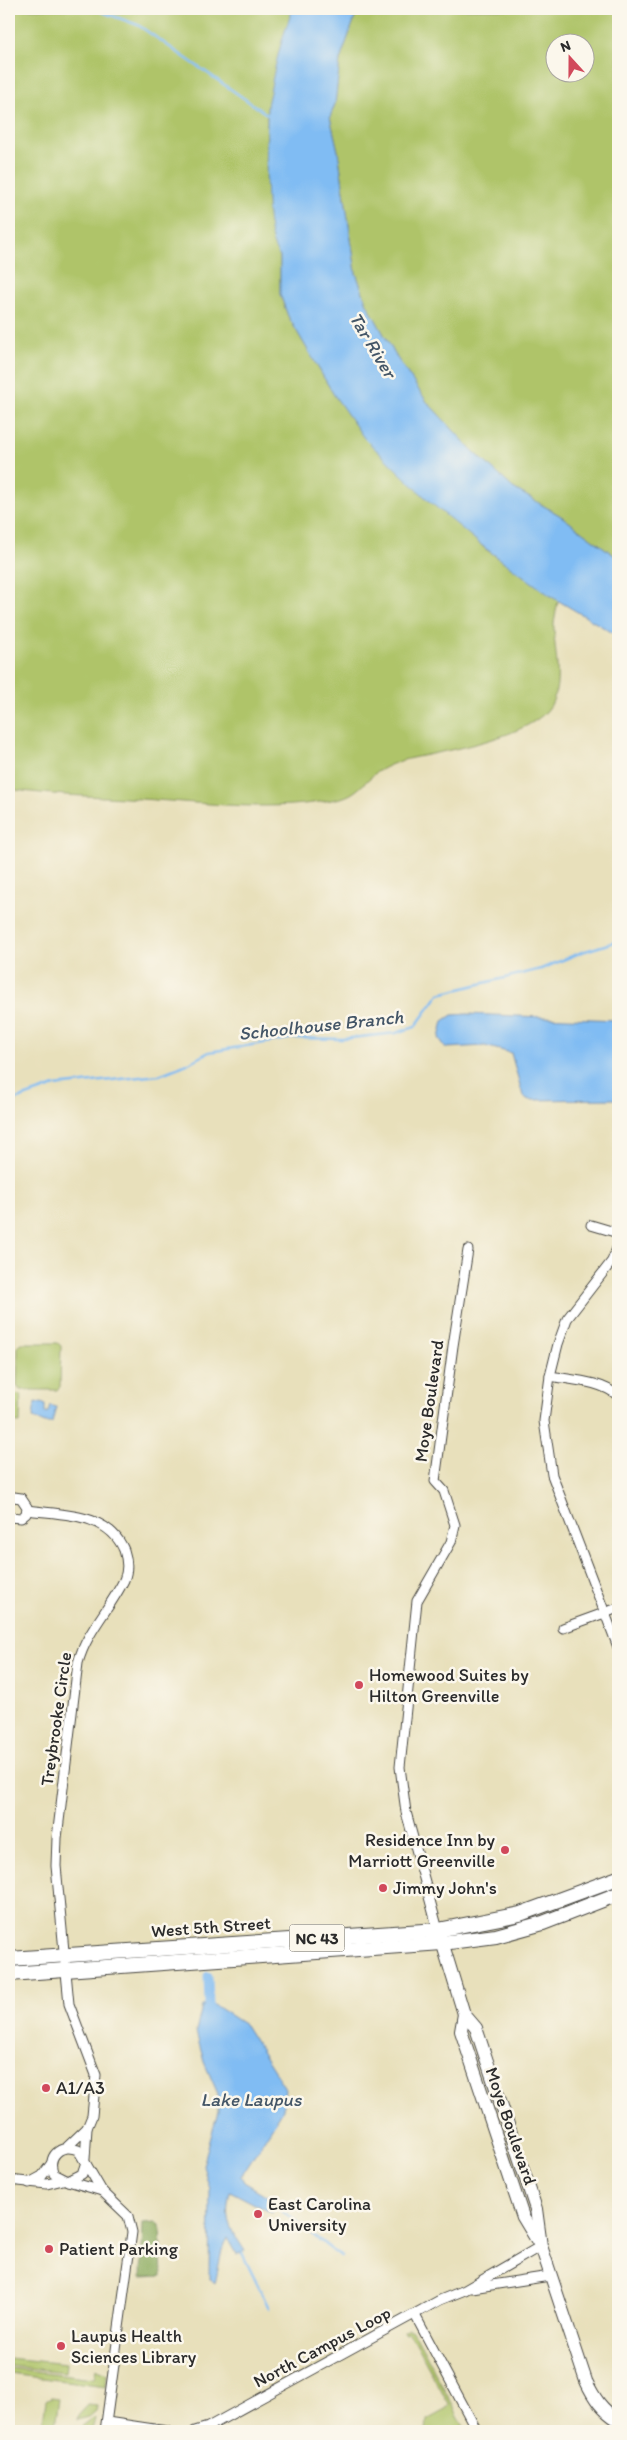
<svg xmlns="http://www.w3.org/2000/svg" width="627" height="2440" viewBox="0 0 627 2440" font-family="Itim,sans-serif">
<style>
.green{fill:#afc469;stroke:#6d784a;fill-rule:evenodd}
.forest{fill:#8baa5d;stroke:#5b6a44}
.water{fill:#80bcf3;stroke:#56748f}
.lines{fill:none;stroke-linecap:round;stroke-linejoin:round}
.stream{stroke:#80bcf3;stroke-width:2.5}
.canal{stroke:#80bcf3;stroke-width:9}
.street-casing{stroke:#474641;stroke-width:11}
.secondary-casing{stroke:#474641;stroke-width:14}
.primary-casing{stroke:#474641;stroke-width:16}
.street{stroke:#fff;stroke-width:9}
.secondary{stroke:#fff;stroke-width:12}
.primary{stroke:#fff;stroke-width:14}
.poi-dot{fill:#d1495b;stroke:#fbf7ec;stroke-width:2}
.labels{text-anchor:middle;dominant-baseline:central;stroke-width:5;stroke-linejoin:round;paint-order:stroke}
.shield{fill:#fbf7ec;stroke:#696865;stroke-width:1}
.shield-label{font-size:16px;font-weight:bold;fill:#2b2b2b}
.street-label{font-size:18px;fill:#2b2b2b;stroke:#fbf7ec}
.poi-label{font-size:18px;fill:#2b2b2b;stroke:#fbf7ec;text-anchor:start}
.water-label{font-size:19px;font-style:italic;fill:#445667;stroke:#fbf7ec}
</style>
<rect width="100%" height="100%" fill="#fbf7ec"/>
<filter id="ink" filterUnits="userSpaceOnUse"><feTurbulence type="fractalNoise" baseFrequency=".02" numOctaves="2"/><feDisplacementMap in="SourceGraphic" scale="10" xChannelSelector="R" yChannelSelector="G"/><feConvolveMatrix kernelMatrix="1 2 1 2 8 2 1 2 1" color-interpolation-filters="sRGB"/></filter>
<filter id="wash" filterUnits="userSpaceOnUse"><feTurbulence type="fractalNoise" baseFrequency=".0096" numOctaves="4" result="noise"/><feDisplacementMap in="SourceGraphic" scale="20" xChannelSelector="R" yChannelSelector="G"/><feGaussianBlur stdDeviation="1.12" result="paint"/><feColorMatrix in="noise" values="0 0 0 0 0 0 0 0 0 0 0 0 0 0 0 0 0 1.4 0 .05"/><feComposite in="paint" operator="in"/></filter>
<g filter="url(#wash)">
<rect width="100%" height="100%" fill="#e8e0bb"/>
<g class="green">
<path d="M9,9H293L267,109V141L280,257V294L288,316L334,395L484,548L558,600C557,608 555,615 554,623C553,650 564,680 551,705C535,736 445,751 412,758C401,760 386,766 377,772C365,781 357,794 341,798C276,813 206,803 141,799C97,796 52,796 9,789Z"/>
<path d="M358,9H618V558L561,516L513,488L471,449L427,402L397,358L367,304L356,273L338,151L330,117L335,104L340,60ZM554,42H584V72H554Z"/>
<path d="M22,1343H58L61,1346L60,1387L57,1390H20L17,1386L18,1346Z"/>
<path d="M9,1394L21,1395L20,1423L9,1422Z"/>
<path d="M409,2328L413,2330L464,2427L455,2431H426L427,2420L447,2409L449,2405L409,2332L405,2333L404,2331Z"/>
<path d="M9,2358L66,2364L65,2372L9,2366Z"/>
<path d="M9,2368L94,2378L96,2369L107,2374L106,2386L9,2374Z"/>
<path d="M51,2397L59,2398L55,2426L44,2431H25V2428L43,2422L46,2400Z"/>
<path d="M88,2405L97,2406L96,2411L89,2417L77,2420L78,2416Z"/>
<path d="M93,2418H95L92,2431H83L81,2427Z"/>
</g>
<path class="forest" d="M156,2222L160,2225L162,2276L141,2277L143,2223Z"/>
<g class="water">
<path d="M293,9H358L340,60L335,104L330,117L338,151L356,273L367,304L397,358L427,402L471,449L513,488L561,516L618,558V636L552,597L485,548L430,502L364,438L334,395L288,316L280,294V257C260,233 268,142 267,109C267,102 270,94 271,87C276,60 283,34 293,9Z"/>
<path d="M467,1014L618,1020V1099L529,1100L523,1096L511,1053L485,1046L446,1048L439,1038L443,1021L452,1015Z"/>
<path d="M35,1402L45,1404V1413L48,1412L50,1405L56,1407L52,1423H45L33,1418Z"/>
<path d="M214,2005L245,2025L285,2088L283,2110L241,2176L244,2182L279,2203L272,2213L230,2191C224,2222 229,2226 245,2251L237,2254L228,2238L222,2250L215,2284L209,2279L210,2189L203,2166L218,2111V2094L204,2062L196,2032L202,2006Z"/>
</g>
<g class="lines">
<g class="stream">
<path d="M94,9L138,25L268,115L271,114"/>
<path d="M9,1102L55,1086L159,1075L187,1064L209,1052L294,1038L342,1039L396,1033L415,1027L439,994L541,969L582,952L618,941"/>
<path d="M276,2206L341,2257"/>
<path d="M242,2253L269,2308"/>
</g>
<path class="canal" d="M208,1976L209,2006"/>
</g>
</g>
<g filter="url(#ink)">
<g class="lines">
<g class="street-casing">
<g id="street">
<path d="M591,1225L618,1233"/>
<path d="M618,1246L612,1261L567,1319L558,1344L550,1376L544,1421L552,1475L618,1647"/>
<path d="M550,1376C571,1380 602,1381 618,1396"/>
<path d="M9,1499L14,1497L21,1498L27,1507L26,1514L21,1518L9,1517"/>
<path d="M27,1510C61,1515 108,1512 124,1550C127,1559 128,1571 124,1580C110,1609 86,1632 78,1663L57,1838L56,1866L69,2004L96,2075L92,2116L87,2128L85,2159"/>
<path d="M563,1628L618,1608"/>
<path d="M438,1930L406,1812L400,1767L417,1601L451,1542L455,1525L444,1491L435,1481L453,1346L468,1250"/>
<path d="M67,2147L87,2128"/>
<path d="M85,2165L82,2174L68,2181L54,2174C46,2157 60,2143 78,2150L102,2191L128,2216L132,2232L105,2431"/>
<path d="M9,2180L47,2184L63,2180"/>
<path d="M68,2181L102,2191"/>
<path d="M29,2183L42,2176L51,2164"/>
<path d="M472,2288L550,2276"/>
<path d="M415,2315L477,2431"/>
<path d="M107,2422L167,2431"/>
<path d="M195,2431L208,2427L440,2300L465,2290L541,2246"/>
</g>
</g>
<g class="secondary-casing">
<g id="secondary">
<path d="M440,1935L464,2014L476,2028L536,2209L541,2246L586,2381C594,2398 602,2410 618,2420"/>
<path d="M464,2014L461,2031L523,2217L538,2242"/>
</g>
</g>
<g class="primary-casing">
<g id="primary">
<path d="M9,1959L438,1930L520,1914L618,1878"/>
<path d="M9,1974L442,1943L496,1936L543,1923L618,1894"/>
</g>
</g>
<use href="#street" class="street"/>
<use href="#secondary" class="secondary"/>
<use href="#primary" class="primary"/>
</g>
</g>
<g class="poi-dot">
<circle cx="359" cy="1685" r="5"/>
<circle cx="505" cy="1850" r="5"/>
<circle cx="383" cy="1888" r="5"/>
<circle cx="46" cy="2088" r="5"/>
<circle cx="258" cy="2214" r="5"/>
<circle cx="49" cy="2249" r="5"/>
<circle cx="61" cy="2346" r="5"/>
</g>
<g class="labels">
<rect class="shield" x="289.5" y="1924.5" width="55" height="27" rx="4"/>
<g class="shield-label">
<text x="317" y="1938">NC 43</text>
</g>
<g class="street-label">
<text transform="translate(429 1401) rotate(-82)">Moye Boulevard</text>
<text transform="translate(56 1719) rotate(-82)">Treybrooke Circle</text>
<text transform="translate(211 1927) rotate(-4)">West 5th Street</text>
<text transform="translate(511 2126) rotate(71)">Moye Boulevard</text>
<text transform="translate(322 2347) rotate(-28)">North Campus Loop</text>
</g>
<g class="poi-label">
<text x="369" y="1675">Homewood Suites by<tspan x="369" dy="21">Hilton Greenville</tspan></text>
<text x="495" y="1840" text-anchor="end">Residence Inn by<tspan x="495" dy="21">Marriott Greenville</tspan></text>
<text x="393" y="1888">Jimmy John's</text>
<text x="56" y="2088">A1/A3</text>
<text x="268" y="2204">East Carolina<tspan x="268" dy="21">University</tspan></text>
<text x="59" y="2249">Patient Parking</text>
<text x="71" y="2336">Laupus Health<tspan x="71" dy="21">Sciences Library</tspan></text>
</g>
<g class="water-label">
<text transform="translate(373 345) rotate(59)">Tar River</text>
<text transform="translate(321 1025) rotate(-6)">Schoolhouse Branch</text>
<text x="251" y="2099">Lake Laupus</text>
</g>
</g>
<rect width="627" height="2440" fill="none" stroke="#fbf7ec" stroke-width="30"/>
<g transform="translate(570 58) rotate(339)"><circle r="24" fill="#fbf7ec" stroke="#a8a59f"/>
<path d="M0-4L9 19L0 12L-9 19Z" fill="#d1495b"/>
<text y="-8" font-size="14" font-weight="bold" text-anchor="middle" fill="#2b2b2b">N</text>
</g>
</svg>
